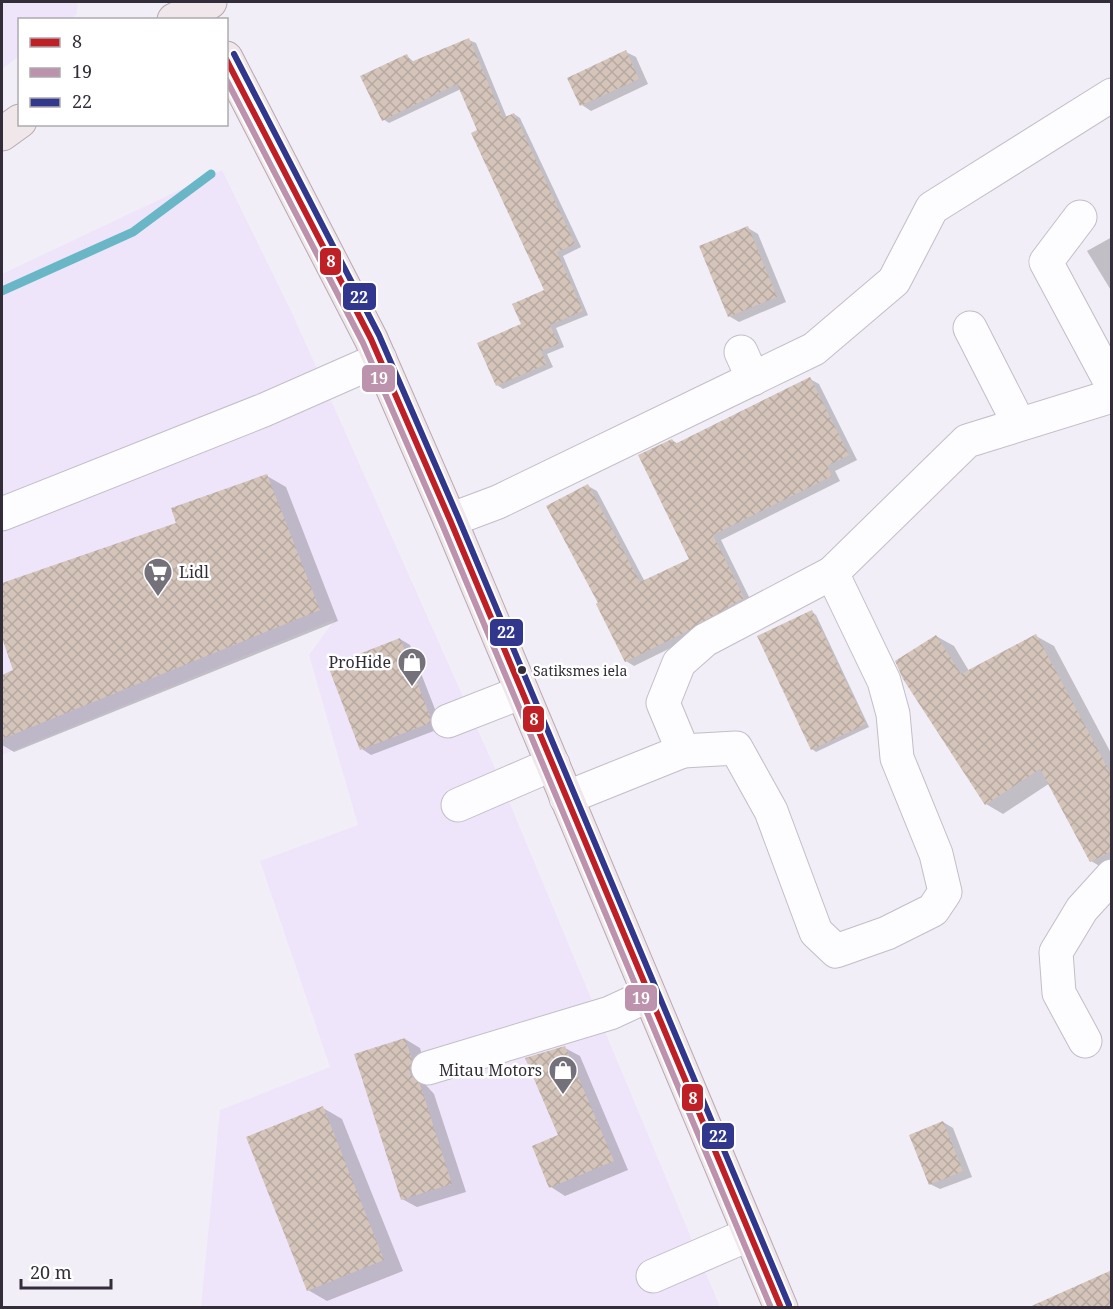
<svg xmlns="http://www.w3.org/2000/svg" width="1113" height="1309" viewBox="0 0 1113 1309" font-family="'Noto Serif',serif">
<style>
.built{fill:#eee5fa}
.shadow{fill:#0003}
.lines{fill:none;stroke-linecap:round;stroke-linejoin:round}
.stream{stroke:#69b7c6;stroke-width:9}
.building{fill:url(#building-cross-hatch)}
.minor-casing{stroke:#c2bec8;stroke-width:35}
.major-casing{stroke:#b8a9b0;stroke-width:35}
.minor{stroke:#fdfcfe;stroke-width:33}
.major{stroke:#efe7ea;stroke-width:33}
.bus-1-casing{stroke:#fff;stroke-width:10}
.bus-2-casing{stroke:#fff;stroke-width:10}
.bus-3-casing{stroke:#fff;stroke-width:10}
.bus-1{stroke:#be2026;stroke-width:6}
.bus-2{stroke:#bd92ac;stroke-width:6}
.bus-3{stroke:#30378c;stroke-width:6}
.bus-dot{fill:#322d38;stroke:#fff;stroke-width:2}
.labels{text-anchor:middle;dominant-baseline:central;stroke-width:5;stroke-linejoin:round;paint-order:stroke}
.bus-label{font-size:14px;fill:#322d38;stroke:#fff;text-anchor:start}
.poi-label{font-size:16px;fill:#322d38;stroke:#fff;text-anchor:end}
.line-badge{stroke:#fff;stroke-width:2}
.badge-label{font-size:16px;text-anchor:middle;font-weight:bold;fill:#fff}
</style>
<defs>
<pattern id="building-cross-hatch" width="8" height="8" patternUnits="userSpaceOnUse" patternTransform="scale(1.5)"><rect width="8" height="8" fill="#d4c4ba"/><path d="M0 0l8 8M0 8l8-8" fill="none" stroke="#b6a9a1"/></pattern>
</defs>
<rect width="100%" height="100%" fill="#f2eef8"/>
<g class="built">
<path d="M2,2H78L77,14L70,19L20,20L19,56L2,69Z"/>
<path d="M222,170L293,315L497,773L720,1307H201L220,1110L330,1067L260,861L358,825L309,655L335,619L2,755V274Z"/>
</g>
<g class="shadow">
<path d="M469,40L476,43L507,118L514,114L520,118L581,247L563,256L588,315L556,328L564,347L547,354L553,367L503,389L497,385L546,290L461,89L389,123L383,119L407,56L415,63Z"/>
<path d="M626,52L636,57L648,84L591,111L582,105Z"/>
<path d="M748,228L758,234L786,302L739,322L729,316Z"/>
<path d="M1112,237V292L1087,251Z"/>
<path d="M810,379L819,384L857,460L835,471L840,481L721,540L752,603L695,636L634,666L626,661L600,604L588,486L597,491L645,582L691,559L672,440L678,444Z"/>
<path d="M267,476L286,487L338,621L14,752L2,745V676L15,670L2,634V585L178,524Z"/>
<path d="M812,612L816,615L869,727L816,752L812,749Z"/>
<path d="M936,636L954,646L969,671L1036,636L1054,646L1112,755V870L1108,871L1091,861L1050,783L1003,814L986,804Z"/>
<path d="M400,639L410,645L440,722L439,729L371,755L362,749Z"/>
<path d="M405,1039L420,1048L426,1069L425,1084L434,1094L466,1192L417,1207L402,1199Z"/>
<path d="M565,1048L580,1056L628,1170L565,1196L551,1187L560,1136Z"/>
<path d="M323,1108L342,1119L403,1271L327,1301L308,1290Z"/>
<path d="M943,1122L953,1128L972,1177L940,1189L930,1184Z"/>
</g>
<g class="lines">
<path class="stream" d="M2,291L133,232L211,174"/>
</g>
<g class="building">
<path d="M469,38L503,118L514,113L575,244L557,252L583,311L550,325L559,344L541,351L547,364L496,386L477,343L521,324L512,304L544,290L471,133L477,130L457,84L382,121L360,76L407,54L411,62Z"/>
<path d="M626,50L639,79L580,106L567,78Z"/>
<path d="M748,226L777,297L728,317L699,246Z"/>
<path d="M810,377L849,455L827,466L832,476L713,535L744,598L686,632L625,662L596,604L598,603L546,506L588,484L640,582L689,559L638,455L672,439L675,444Z"/>
<path d="M267,474L320,610L2,739V675L13,670L2,638V583L176,523L171,508Z"/>
<path d="M812,610L866,724L811,750L757,636Z"/>
<path d="M1036,634L1112,776V851L1090,862L1040,769L985,805L903,679L895,661L936,635L961,674Z"/>
<path d="M400,638L430,716V723L360,750L328,666Z"/>
<path d="M405,1038L412,1059L410,1074L420,1084L452,1184L401,1200L354,1054Z"/>
<path d="M565,1046L614,1161L549,1188L532,1146L558,1135L525,1058Z"/>
<path d="M323,1106L384,1260L307,1291L246,1137Z"/>
<path d="M943,1121L963,1171L929,1185L909,1135Z"/>
<path d="M1112,1270V1308H1027Z"/>
</g>
<g class="lines">
<g class="minor-casing">
<g id="minor">
<path d="M1080,217L1046,262L1112,385"/>
<path d="M970,328L1019,424"/>
<path d="M741,352L753,379"/>
<path d="M2,514L264,410L380,359"/>
<path d="M450,520L498,502L814,349L894,281L932,208L1112,95"/>
<path d="M448,721L522,692"/>
<path d="M683,751L736,748L771,811L816,932L836,951L887,933L933,910L945,892L936,854L897,758L893,714L884,681L832,573"/>
<path d="M566,798L683,751L663,703L679,663L705,640L832,573L967,441L1112,396"/>
<path d="M458,805L553,764"/>
<path d="M1085,1041L1059,993L1056,952L1082,909L1112,876"/>
<path d="M428,1068L610,1013L649,995"/>
<path d="M653,1276L750,1234"/>
</g>
</g>
<g class="major-casing">
<g id="major">
<path d="M174,20L210,2"/>
<path d="M226,58L371,339L450,520L781,1308"/>
<path d="M2,134L20,121"/>
</g>
</g>
<use href="#minor" class="minor"/>
<use href="#major" class="major"/>
<g class="bus-1-casing">
<path id="bus-1" d="M226,59L371,339L450,520L781,1308"/>
</g>
<g class="bus-2-casing">
<path id="bus-2" d="M226,79L363,343L442,524L771,1308"/>
</g>
<g class="bus-3-casing">
<path id="bus-3" d="M234,54L379,335L458,517L789,1305"/>
</g>
<use href="#bus-1" class="bus-1"/>
<use href="#bus-2" class="bus-2"/>
<use href="#bus-3" class="bus-3"/>
</g>
<defs>
<g id="supermarket-pin" transform="scale(1.5)"><path d="M0 17L-7.5 6A9.5 9.5 0 1 1 7.5 6Z" fill="#75717b" stroke="#fff"/><path d="M-6-5.5h2.5l.6 2H6L4.5 2H-2.5L-4.4-4H-6ZM-1.5 3.2a1.3 1.3 0 1 0 .1 0ZM3 3.2a1.3 1.3 0 1 0 .1 0Z" fill="#fff"/></g>
<g id="shop-pin" transform="scale(1.5)"><path d="M0 17L-7.5 6A9.5 9.5 0 1 1 7.5 6Z" fill="#75717b" stroke="#fff"/><path d="M-5-2.5h2.3a2.7 3.5 0 0 1 5.4 0H5L5.5 6h-11ZM-1.5-2.5h3a1.5 2.3 0 0 0-3 0Z" fill="#fff"/></g>
</defs>
<g fill-rule="evenodd">
<use href="#supermarket-pin" x="158" y="572"/>
<use href="#shop-pin" x="412" y="662"/>
<use href="#shop-pin" x="563" y="1070"/>
</g>
<circle class="bus-dot" cx="522" cy="670" r="5"/>
<g class="labels">
<g class="bus-label">
<text x="533" y="670">Satiksmes iela</text>
</g>
<g class="poi-label">
<text x="179" y="572" text-anchor="start">Lidl</text>
<text x="391" y="662">ProHide</text>
<text x="542" y="1070">Mitau Motors</text>
</g>
</g>
<g class="line-badge">
<rect x="319" y="247" width="23" height="29" rx="6" fill="#be2026"/>
<rect x="342" y="282" width="35" height="29" rx="6" fill="#30378c"/>
<rect x="361" y="364" width="35" height="29" rx="6" fill="#bd92ac"/>
<rect x="489" y="618" width="35" height="29" rx="6" fill="#30378c"/>
<rect x="522" y="705" width="23" height="28" rx="6" fill="#be2026"/>
<rect x="624" y="984" width="34" height="28" rx="6" fill="#bd92ac"/>
<rect x="681" y="1083" width="23" height="29" rx="6" fill="#be2026"/>
<rect x="701" y="1122" width="34" height="28" rx="6" fill="#30378c"/>
</g>
<g class="badge-label">
<text x="331" y="267">8</text>
<text x="359" y="303">22</text>
<text x="379" y="384">19</text>
<text x="506" y="638">22</text>
<text x="534" y="725">8</text>
<text x="641" y="1004">19</text>
<text x="693" y="1104">8</text>
<text x="718" y="1142">22</text>
</g>
<rect width="1113" height="1309" fill="none" stroke="#322d38" stroke-width="6"/>
<rect x="18" y="18" width="210" height="108" fill="#ffffff" stroke="#adabaf" stroke-width="1.5"/>
<rect x="30" y="38" width="30" height="9" fill="#be2026" stroke="#adabaf" stroke-width="1.5"/>
<text x="72" y="48" font-size="18" fill="#322d38">8</text>
<rect x="30" y="68" width="30" height="9" fill="#bd92ac" stroke="#adabaf" stroke-width="1.5"/>
<text x="72" y="78" font-size="18" fill="#322d38">19</text>
<rect x="30" y="98" width="30" height="9" fill="#30378c" stroke="#adabaf" stroke-width="1.5"/>
<text x="72" y="108" font-size="18" fill="#322d38">22</text>
<path d="M21 1279v9h90v-9" fill="none" stroke="#322d38" stroke-width="3"/>
<text x="30" y="1279" font-size="18" fill="#322d38" stroke="#ffffff" stroke-width="4.5" paint-order="stroke">20 m</text>
</svg>
